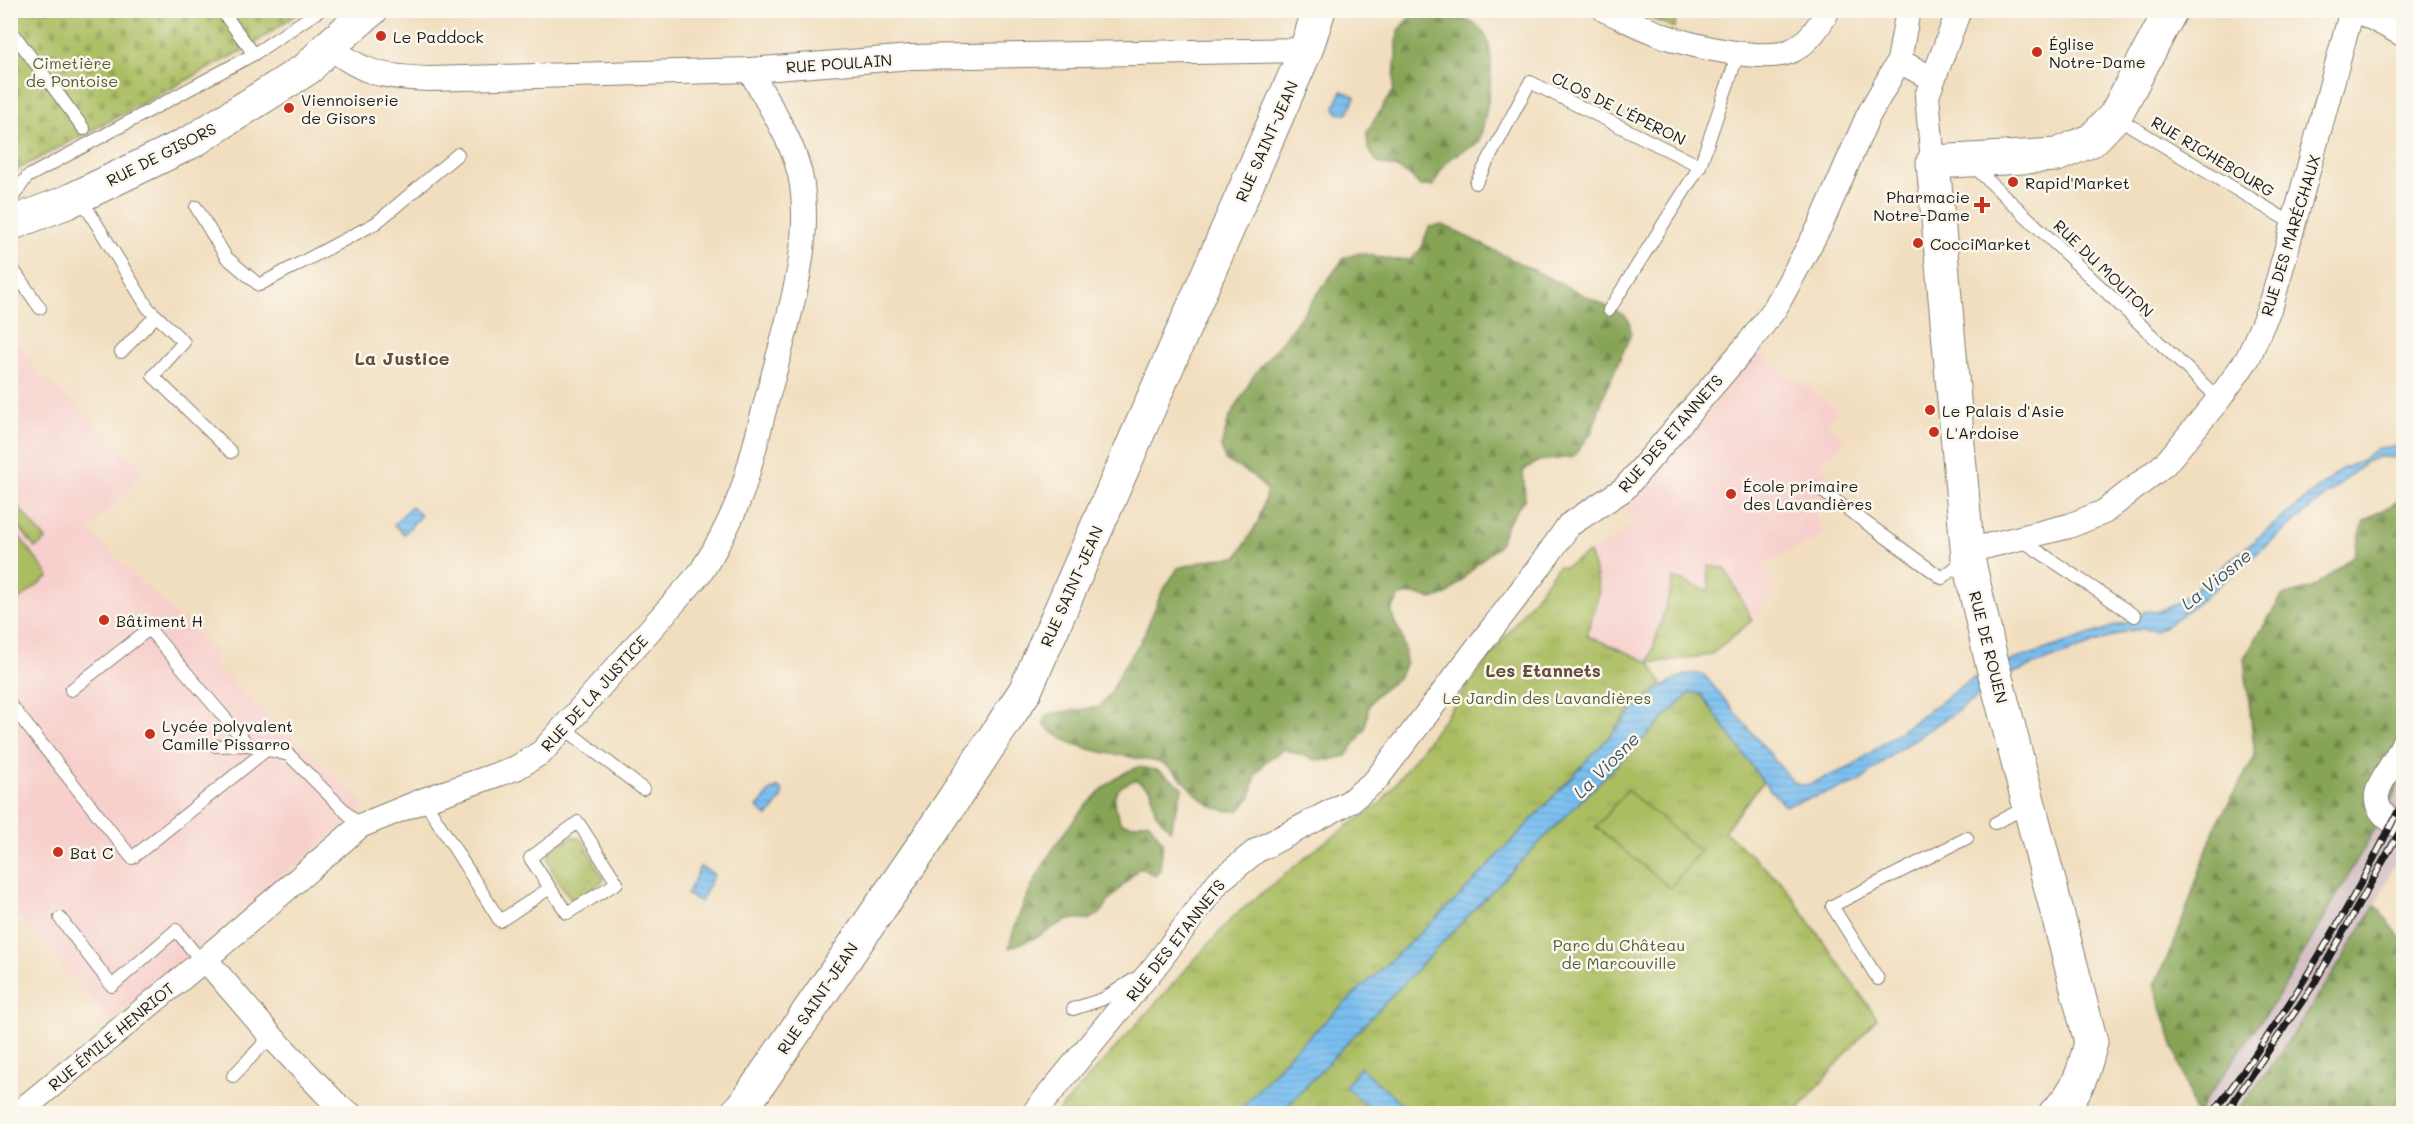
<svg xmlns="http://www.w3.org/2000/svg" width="2414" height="1124" viewBox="0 0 2414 1124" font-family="Mali,sans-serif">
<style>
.built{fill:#f7d0cd}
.industrial{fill:#d2bec3}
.grass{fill:url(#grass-dots);stroke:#636c3e;stroke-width:1.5}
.forest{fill:url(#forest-firs);stroke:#52603a;stroke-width:1.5}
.cemetery{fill:url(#cemetery-stones);stroke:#636c3e;stroke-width:1.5}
.park{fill:url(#park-tufts);stroke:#636c3e;stroke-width:1.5}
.pitch{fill:#aabd61;stroke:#636c3e;stroke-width:1.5}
.water{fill:url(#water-rules);stroke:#4b6e86;stroke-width:1.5}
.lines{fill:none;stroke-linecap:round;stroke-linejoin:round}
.lane-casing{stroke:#867d6e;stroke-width:14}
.street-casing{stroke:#867d6e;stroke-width:26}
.secondary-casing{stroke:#867d6e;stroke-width:35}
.lane{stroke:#fff;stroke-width:12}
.street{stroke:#fff;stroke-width:24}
.secondary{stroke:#fff;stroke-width:33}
.rail-casing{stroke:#1c1c1c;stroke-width:7}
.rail{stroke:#fbf7ec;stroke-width:4.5;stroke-dasharray:14;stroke-linecap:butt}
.poi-dot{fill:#c8321e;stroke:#fbf7ec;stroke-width:2}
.labels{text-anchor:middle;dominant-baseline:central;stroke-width:5;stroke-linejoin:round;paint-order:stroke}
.poi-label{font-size:16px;fill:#1c1c1c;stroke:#fbf7ec;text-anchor:start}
.park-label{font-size:16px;fill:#555c38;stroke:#fbf7ec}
.street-label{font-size:16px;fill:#1c1c1c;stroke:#fbf7ec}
.neighbourhood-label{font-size:18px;font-weight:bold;fill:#654c3c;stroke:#fbf7ec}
.water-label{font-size:18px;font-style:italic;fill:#3d5567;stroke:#fbf7ec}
</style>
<defs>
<pattern id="grass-dots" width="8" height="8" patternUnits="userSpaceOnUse" patternTransform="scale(1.5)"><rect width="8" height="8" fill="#aabd61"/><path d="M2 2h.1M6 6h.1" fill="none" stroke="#92a254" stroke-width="1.8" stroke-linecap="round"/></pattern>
<pattern id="forest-firs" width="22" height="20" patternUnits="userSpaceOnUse" patternTransform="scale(1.5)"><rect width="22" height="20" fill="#87a457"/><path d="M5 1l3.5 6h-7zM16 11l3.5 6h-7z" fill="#6e8547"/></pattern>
<pattern id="cemetery-stones" width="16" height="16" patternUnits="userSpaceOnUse" patternTransform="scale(1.5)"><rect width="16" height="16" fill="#aabd61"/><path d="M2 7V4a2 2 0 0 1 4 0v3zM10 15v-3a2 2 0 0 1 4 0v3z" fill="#92a254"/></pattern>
<pattern id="park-tufts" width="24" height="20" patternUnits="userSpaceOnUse" patternTransform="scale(1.5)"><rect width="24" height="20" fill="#aabd61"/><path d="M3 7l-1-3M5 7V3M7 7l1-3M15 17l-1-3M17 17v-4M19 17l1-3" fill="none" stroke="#92a254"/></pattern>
<pattern id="water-rules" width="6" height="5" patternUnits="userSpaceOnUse" patternTransform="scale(1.5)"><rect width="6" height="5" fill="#7abff1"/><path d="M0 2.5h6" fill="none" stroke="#69a4ce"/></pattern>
</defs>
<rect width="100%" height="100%" fill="#fbf7ec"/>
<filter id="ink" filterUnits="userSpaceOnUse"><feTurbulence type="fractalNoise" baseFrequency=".0167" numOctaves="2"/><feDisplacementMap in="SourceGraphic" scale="12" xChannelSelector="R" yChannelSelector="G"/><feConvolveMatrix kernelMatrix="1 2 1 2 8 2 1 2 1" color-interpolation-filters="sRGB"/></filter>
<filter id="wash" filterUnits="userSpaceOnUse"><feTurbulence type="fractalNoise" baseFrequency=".008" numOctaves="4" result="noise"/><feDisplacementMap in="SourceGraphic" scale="24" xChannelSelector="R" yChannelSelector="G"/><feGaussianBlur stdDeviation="1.35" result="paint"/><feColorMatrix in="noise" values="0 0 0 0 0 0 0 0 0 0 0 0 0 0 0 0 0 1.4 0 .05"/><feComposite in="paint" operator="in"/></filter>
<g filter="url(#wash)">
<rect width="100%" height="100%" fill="#f1debf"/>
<g class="built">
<path d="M10,330L37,371L146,470L88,531L218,654L211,662L367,805L109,1021L11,909Z"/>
<path d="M1756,352L1838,409L1828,425L1846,438L1820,468L1835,481L1813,510L1825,535L1763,564L1775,588L1752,620L1711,655L1650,663L1586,635L1600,597V587L1589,553L1617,539L1635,520L1625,508L1707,415Z"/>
</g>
<path class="industrial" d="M2403,774V848L2375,905L2342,961L2272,1066L2236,1113L2197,1114L2286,984L2389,804Z"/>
<path class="grass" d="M573,836L583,840L604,880L579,899L573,900C565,894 545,863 549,854C552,846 566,841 573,836Z"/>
<g class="forest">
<path d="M1434,14C1448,17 1466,17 1478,26C1503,44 1486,116 1479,142C1454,157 1444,156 1434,186H1420L1411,176L1397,168L1378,163L1368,148L1367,132L1393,90L1398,32L1411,16Z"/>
<path d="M1443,225L1624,315L1629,320L1631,334L1603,397L1592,432L1573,457L1539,461L1523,471L1525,498L1508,522L1498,547L1482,559L1447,595L1431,599L1414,594L1400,596C1386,615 1393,617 1401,635C1405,644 1405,654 1406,664L1397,679L1376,695L1369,705L1365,729L1346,756L1330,760H1316L1284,749L1265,762L1255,776L1251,797L1239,811C1201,814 1193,783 1167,766C1159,761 1146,760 1136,758C1102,752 1068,749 1043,724L1048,714L1099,707L1110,694L1123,667L1140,643L1162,592L1178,568L1212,559L1237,557L1258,522L1267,490L1252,475L1225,460L1221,446L1229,419L1254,375L1291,330L1344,258L1360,253L1394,260L1411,259L1421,249L1429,227Z"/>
<path d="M2403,498V774L2389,804L2286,984L2197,1113H2195L2154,985L2176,939L2215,827L2255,756L2244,658L2282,596L2312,588L2354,556L2364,521Z"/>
<path d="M1138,767L1157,770L1183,787L1170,830L1155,812L1151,789L1136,780C1111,787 1110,801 1121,823L1134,825L1148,821L1163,842L1160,870L1155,876L1140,867L1112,897L1100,914L1088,920C1069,914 1052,929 1037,937C1028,941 1018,944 1009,948C1020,892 1082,786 1138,767Z"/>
<path d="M2375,905L2403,941V1113H2236C2286,1047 2333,977 2375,905Z"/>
</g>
<path class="cemetery" d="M11,11H301L249,47L11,173Z"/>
<g class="park">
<path d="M1633,11H1676L1675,28Z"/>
<path d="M1589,553C1604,593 1600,595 1586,635L1649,662L1674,578L1709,591L1708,566L1725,568L1752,620L1711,655L1650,663L1662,684L1633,708L1615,728L1635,746L1691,692L1701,694L1763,782L1724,831L1784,885L1877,1018L1795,1113L1056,1114L1233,917L1322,844L1381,803L1558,566L1565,567Z"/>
</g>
<g class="pitch">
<path d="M10,497L46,540L35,548L11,516Z"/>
<path d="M19,536L49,576L11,606V542Z"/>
<path d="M1627,790L1700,851L1670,888L1596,827Z"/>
</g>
<g class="water">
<path d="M1342,91L1355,97L1349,112L1344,114L1337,113L1335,106Z"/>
<path d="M2403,446V458L2378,457L2366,462L2204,598L2163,628L2155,631L2144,629L2127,631L2008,675L1983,694L1898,750L1858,783L1785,806L1763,782L1701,694L1691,692C1550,828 1415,971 1281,1113L1236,1114L1290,1054L1461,895L1638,706C1653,694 1685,665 1705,676L1793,782L1800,785H1807L1851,767L1973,678L1981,680L2005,663L2127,622L2146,611L2158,612L2179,602L2342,469L2362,460L2377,448Z"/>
<path d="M411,506L421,515L404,534L394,525Z"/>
<path d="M777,787L783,792L781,796L782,798L768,817L757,808L772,789L774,791Z"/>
<path d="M700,867L714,874L701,902L687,895Z"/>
<path d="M1360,1067L1412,1113H1375L1345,1087Z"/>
</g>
</g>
<g filter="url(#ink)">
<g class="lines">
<g class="lane-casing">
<g id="lane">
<path d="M221,10L254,54"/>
<path d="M10,29L84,129"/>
<path d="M2116,117L2295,225"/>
<path d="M1972,165L2219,399"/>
<path d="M1476,183L1530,82L1700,166"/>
<path d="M80,197L148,308L184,342L153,376L231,452"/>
<path d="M10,201L27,177L254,54L320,10"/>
<path d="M196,207L226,257L259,285L376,223L458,154"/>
<path d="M10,265L40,308"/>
<path d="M1609,310L1700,166L1738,54"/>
<path d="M121,352L156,316"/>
<path d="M1825,493L1942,578L1965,560"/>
<path d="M2020,539L2135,616"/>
<path d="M71,690L149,629L248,745L289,755L360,826"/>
<path d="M10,704L132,858L265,751"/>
<path d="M564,728L643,789"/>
<path d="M216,746L248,745"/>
<path d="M424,800L500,921L550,888L530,858L578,822L617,883L567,913L550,888"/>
<path d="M1995,823L2029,806"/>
<path d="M60,918L112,986L176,930L202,962"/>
<path d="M1878,979L1832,906L1967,838"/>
<path d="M1073,1009L1103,999L1136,978"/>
<path d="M233,1076L271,1036"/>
</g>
</g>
<g class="street-casing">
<g id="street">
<path d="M1605,10C1625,19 1644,29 1664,36C1692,46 1764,63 1791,51C1807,44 1820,25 1828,10"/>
<path d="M1908,10L1899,61L1933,79"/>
<path d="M2357,10L2404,35"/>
<path d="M329,46C364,75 385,77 429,79L750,70L911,57L1306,50"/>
<path d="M1933,162L1927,96L1959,10"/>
<path d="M1967,551L2069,526L2104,512L2165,464L2219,399L2248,358L2272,302L2352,10"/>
<path d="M2404,741C2389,780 2351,800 2404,829"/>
<path d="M205,959L271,1036L338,1106L350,1114"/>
<path d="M17,1114L205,959L360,826L424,800L516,768L542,752L701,572C717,547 732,519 742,491C754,454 762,415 773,377C789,315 811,250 802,185C796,144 769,106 750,70"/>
<path d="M1033,1114L1156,965L1219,881L1256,851L1349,802L1376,780L1540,566L1569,525L1624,489L1749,343L1774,310L1820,226L1868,116L1899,61"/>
</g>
</g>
<g class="secondary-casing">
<g id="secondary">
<path d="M10,224L67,202L193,141L308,68L329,46L371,10"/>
<path d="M736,1114L743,1107L928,838L1025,691L1306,50L1319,10"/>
<path d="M2055,1114C2078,1092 2084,1072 2091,1042L1991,659L1968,558L1933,162L2057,155L2092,140L2115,116L2171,10"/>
</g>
</g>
<use href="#lane" class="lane"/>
<use href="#street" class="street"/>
<use href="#secondary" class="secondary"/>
<g class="rail-casing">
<g id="rail">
<path d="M2212,1114C2286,1016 2350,910 2404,799"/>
<path d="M2225,1114L2314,984L2404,824"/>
</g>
</g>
<use href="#rail" class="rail"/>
</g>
</g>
<g class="poi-dot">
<circle cx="381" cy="36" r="6"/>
<circle cx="2037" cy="52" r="6"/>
<circle cx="289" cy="108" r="6"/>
<circle cx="2013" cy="182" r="6"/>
<path d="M1979 196h6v6h6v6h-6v6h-6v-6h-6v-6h6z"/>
<circle cx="1918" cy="243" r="6"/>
<circle cx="1930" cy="410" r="6"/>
<circle cx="1934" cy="432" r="6"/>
<circle cx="1731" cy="494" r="6"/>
<circle cx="104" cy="620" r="6"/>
<circle cx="150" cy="734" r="6"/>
<circle cx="58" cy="852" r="6"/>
</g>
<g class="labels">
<g class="poi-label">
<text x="393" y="36">Le Paddock</text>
<text x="2049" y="43">Église<tspan x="2049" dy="18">Notre-Dame</tspan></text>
<text x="301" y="99">Viennoiserie<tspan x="301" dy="18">de Gisors</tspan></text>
<text x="2025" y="182">Rapid'Market</text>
<text x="1970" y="196" text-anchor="end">Pharmacie<tspan x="1970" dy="18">Notre-Dame</tspan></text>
<text x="1930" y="243">CocciMarket</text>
<text x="1942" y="410">Le Palais d'Asie</text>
<text x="1946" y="432">L'Ardoise</text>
<text x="1743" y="485">École primaire<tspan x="1743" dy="18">des Lavandières</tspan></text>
<text x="116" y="620">Bâtiment H</text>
<text x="162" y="725">Lycée polyvalent<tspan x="162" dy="18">Camille Pissarro</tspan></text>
<text x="70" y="852">Bat C</text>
</g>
<g class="park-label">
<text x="72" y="62">Cimetière<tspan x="72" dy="18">de Pontoise</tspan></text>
<text x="1547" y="697">Le Jardin des Lavandières</text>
<text x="1619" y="944">Parc du Château<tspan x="1619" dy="18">de Marcouville</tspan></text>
</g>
<g class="street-label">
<text transform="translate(839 63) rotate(-4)">RUE POULAIN</text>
<text transform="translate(1619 108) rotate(26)">CLOS DE L'ÉPERON</text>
<text transform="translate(1266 141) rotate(-66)">RUE SAINT-JEAN</text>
<text transform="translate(161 154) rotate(-27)">RUE DE GISORS</text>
<text transform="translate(2213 156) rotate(31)">RUE RICHEBOURG</text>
<text transform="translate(2290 235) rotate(-73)">RUE DES MARÉCHAUX</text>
<text transform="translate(2104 268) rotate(44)">RUE DU MOUTON</text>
<text transform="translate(1670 433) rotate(-49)">RUE DES ETANNETS</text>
<text transform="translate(1071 586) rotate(-66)">RUE SAINT-JEAN</text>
<text transform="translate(1989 647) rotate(76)">RUE DE ROUEN</text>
<text transform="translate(594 693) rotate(-48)">RUE DE LA JUSTICE</text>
<text transform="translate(1175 940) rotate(-52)">RUE DES ETANNETS</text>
<text transform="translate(817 998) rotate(-56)">RUE SAINT-JEAN</text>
<text transform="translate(111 1036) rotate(-40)">RUE ÉMILE HENRIOT</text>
</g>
<g class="neighbourhood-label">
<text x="402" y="358">La Justice</text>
<text x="1543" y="670">Les Etannets</text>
</g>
<g class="water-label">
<text transform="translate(2216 579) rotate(-39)">La Viosne</text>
<text transform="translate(1606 765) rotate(-45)">La Viosne</text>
</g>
</g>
<rect width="2414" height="1124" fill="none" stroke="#fbf7ec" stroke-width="36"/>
</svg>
